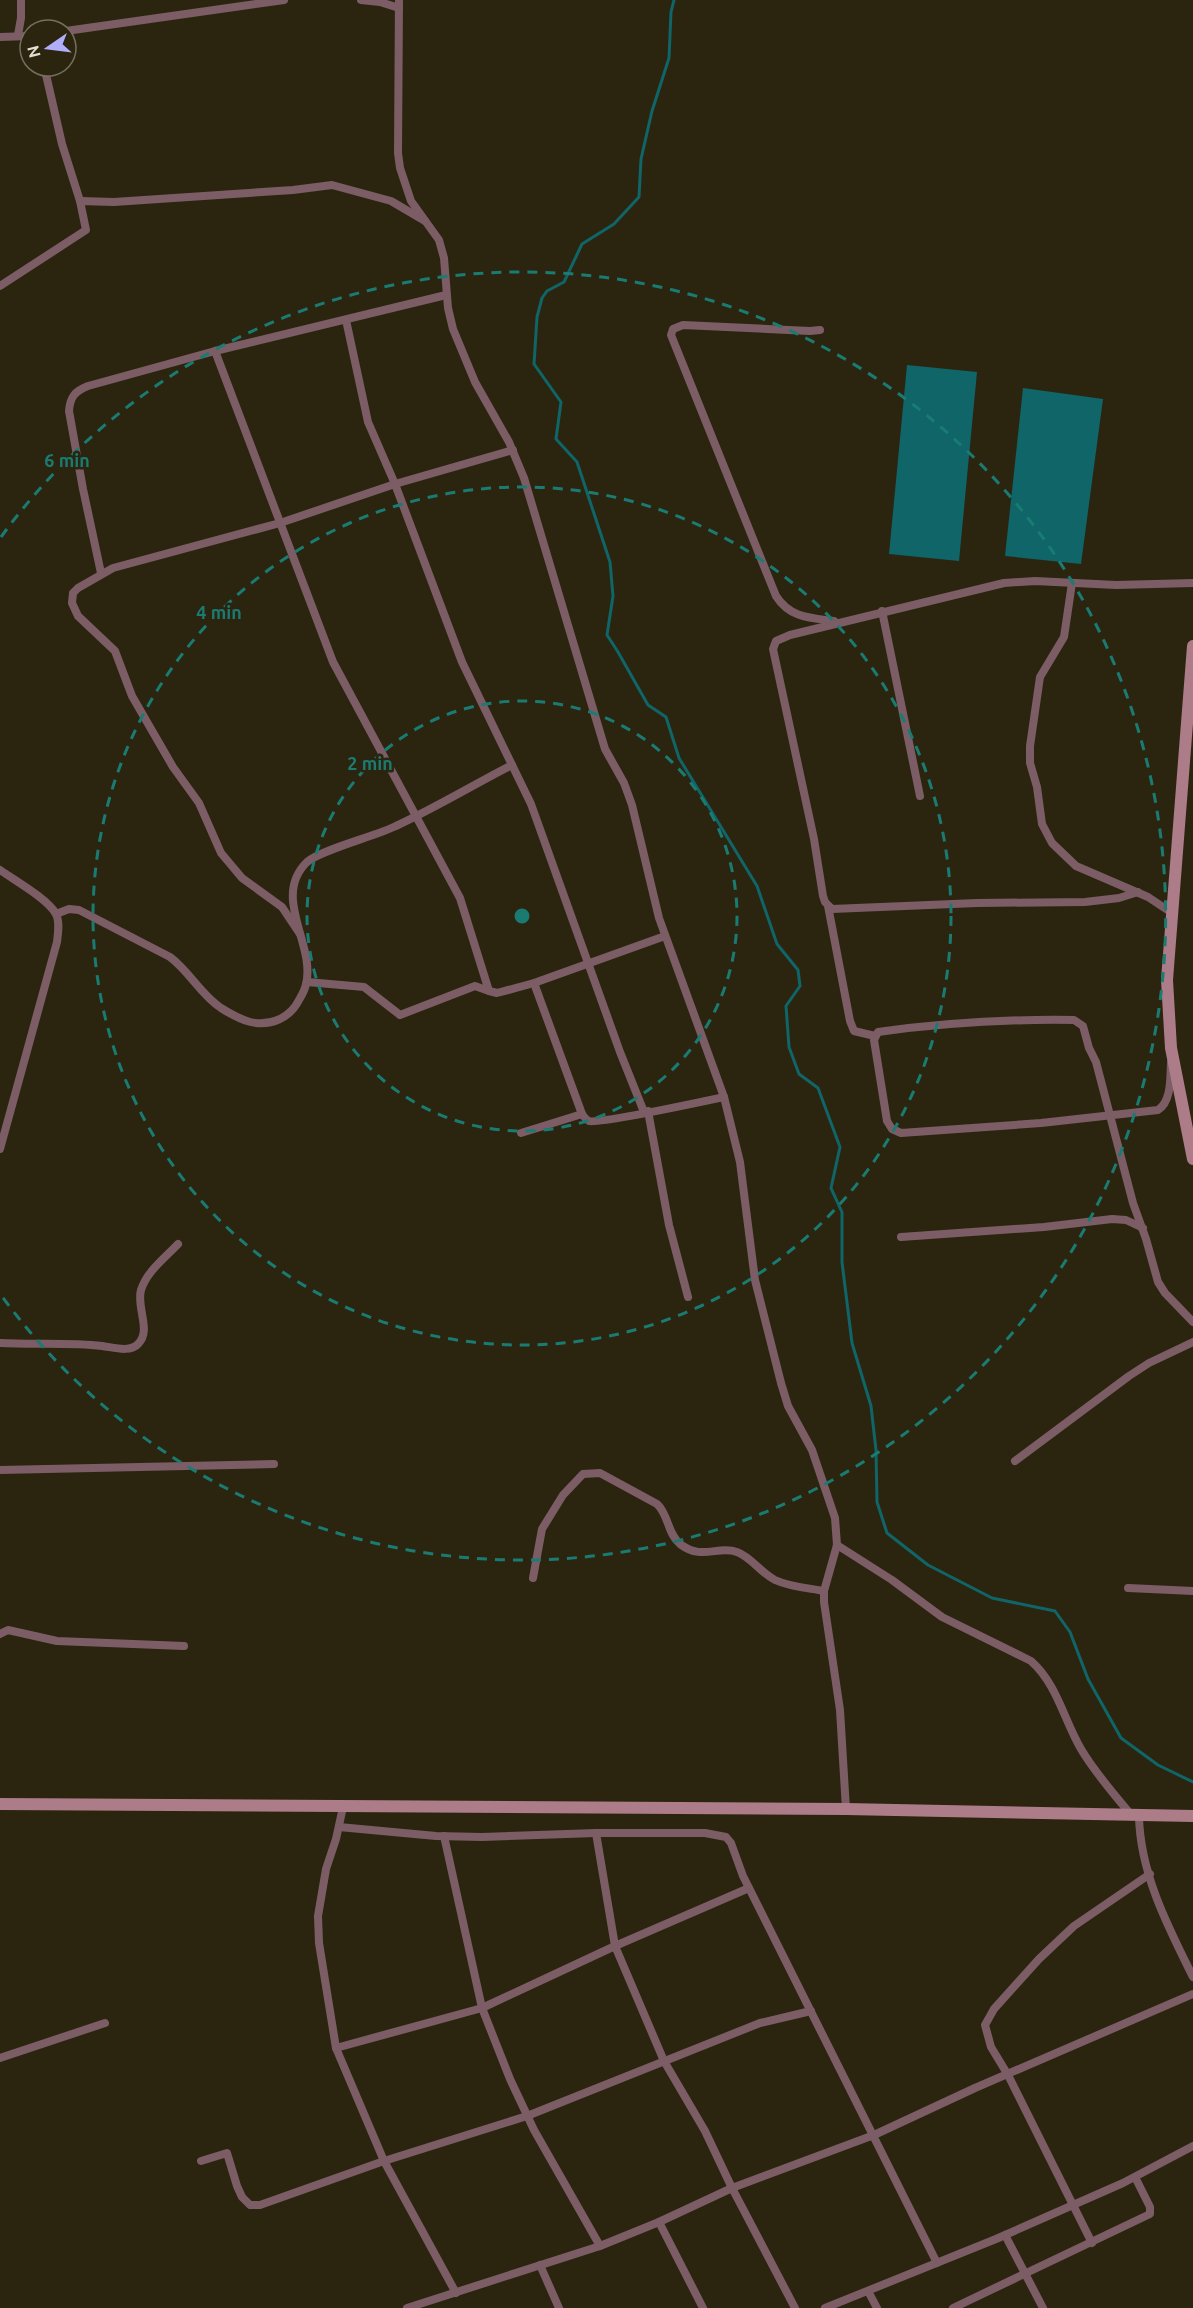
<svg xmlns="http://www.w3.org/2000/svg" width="1193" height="2308" viewBox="0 0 1193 2308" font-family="Ubuntu,sans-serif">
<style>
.water{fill:#0f6567}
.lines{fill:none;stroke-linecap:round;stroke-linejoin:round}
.stream{stroke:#0f6567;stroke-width:3}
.street{stroke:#7c5d65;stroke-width:8}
.secondary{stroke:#ad7c89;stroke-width:12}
.ring{fill:none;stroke:#1a7b73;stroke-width:3;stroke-dasharray:10 8}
.centre{fill:#1a7b73;stroke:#2b2510;stroke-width:3}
.ring-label{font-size:18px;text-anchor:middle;font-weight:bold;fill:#1a7b73;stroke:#2b2510;stroke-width:5;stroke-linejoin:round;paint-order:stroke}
</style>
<rect width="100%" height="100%" fill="#2b2510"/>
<g class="water">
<path d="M907,365L977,372L959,561L889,554Z"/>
<path d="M1023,388L1103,399L1081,564L1005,556Z"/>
</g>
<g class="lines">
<path class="stream" d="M674,0L671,12L669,58L652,111L641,159L639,197L614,224L582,244L564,282L547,291L542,298L537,317L534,364L561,402L556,439L577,462L610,562L613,596L607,635L618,652L648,705L666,717L679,758L757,886L777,944L798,970L800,986L786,1006L789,1047L799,1074L818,1088L840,1147L831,1188L842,1212V1262L852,1343L871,1406L876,1450L877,1502L887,1533L928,1565L992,1598L1055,1611L1070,1632L1088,1679L1121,1738L1158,1765L1193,1782"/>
<g class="street">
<path d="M361,0L380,2L399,8"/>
<path d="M399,0L398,153L400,168L411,201L439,240L444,258L448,308L453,329L475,382L509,442L524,478L605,749L624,783L632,805L659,918L724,1097L740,1162L755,1280L781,1383L788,1406L812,1450L835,1518L837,1545L824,1591V1602L840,1710L846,1809"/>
<path d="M66,31L284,0"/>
<path d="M18,35L21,18V0"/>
<path d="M0,37L30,36"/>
<path d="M44,66L62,144L80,201"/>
<path d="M0,286L86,230L80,201L114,202L293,190L332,185L391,201L425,221"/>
<path d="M346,320L368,422L395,484L462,662L531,804L620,1052L644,1112"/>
<path d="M820,330L810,331L683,325L673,329L671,335L776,596C790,618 810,618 834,621"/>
<path d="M215,351L333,662L460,898L489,991L497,993L534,983L665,936"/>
<path d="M101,573L83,489L69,411C70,397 75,391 88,386L215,351L446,295"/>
<path d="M1072,583L1064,637L1040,677L1030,746V763L1037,787L1042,824L1052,843L1076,866L1148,897L1172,913"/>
<path d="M882,611L920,796"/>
<path d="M0,870C14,880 48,899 56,914C60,922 58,933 57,942L0,1149"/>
<path d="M1138,892L1119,898L1085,902L977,903L832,909L825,902L823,896L814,839L773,649L776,641L790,635L1004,583L1035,581L1116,585L1193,583"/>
<path d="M828,906L850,1021L854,1031L875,1036"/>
<path d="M56,914L69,909L79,910L170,957C190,972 200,994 221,1008C240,1020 258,1029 280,1019C288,1015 295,1008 299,1000C302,995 305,990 306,984C316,945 271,897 307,862C320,850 376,836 396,826C435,808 473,785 512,765"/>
<path d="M300,934L282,907L242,878L221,853L199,803L173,767L132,696L115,651L78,616L72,603L73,593L78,588L113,568L280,523L395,484L513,450"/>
<path d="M307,982L364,987L400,1015L475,986L489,991"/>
<path d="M534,983L582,1114C584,1117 585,1119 589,1121C599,1124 705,1101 724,1097"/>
<path d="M1171,1063C1170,1077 1172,1101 1158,1110L1041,1123L901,1133L892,1129L887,1121L874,1040L878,1032C943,1023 1009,1019 1074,1020L1083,1026L1089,1048L1096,1062L1133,1203L1146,1239L1158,1282L1165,1293L1193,1322"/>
<path d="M648,1111L669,1225L688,1297"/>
<path d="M521,1133L582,1114"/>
<path d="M901,1237L1044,1227L1112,1219L1126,1220L1143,1228"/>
<path d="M0,1343C34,1345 68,1342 102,1346C112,1347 130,1353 138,1344C152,1331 136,1307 141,1290C147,1271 165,1258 178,1244"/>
<path d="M1015,1461L1129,1376L1149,1363L1193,1342"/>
<path d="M0,1470L274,1464"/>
<path d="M837,1545L892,1580L942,1617L1031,1661C1057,1684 1064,1720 1081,1749C1095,1773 1114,1794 1132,1816"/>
<path d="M533,1578L542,1529L563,1495L583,1474L600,1473L657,1504C669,1515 667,1533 680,1544C702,1561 718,1545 737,1552C751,1557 761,1573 775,1580C790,1587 808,1588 824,1591"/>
<path d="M1128,1588L1193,1591"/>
<path d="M0,1634L8,1630L57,1641L184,1646"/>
<path d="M343,1807L336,1839L326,1869L318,1916L319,1943L336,2048L384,2161L456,2293"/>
<path d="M1139,1816C1140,1873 1168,1927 1193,1977"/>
<path d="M339,1827L436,1836L482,1837L596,1833H705L726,1837L731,1843L743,1876L937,2263"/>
<path d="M596,1833L615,1946L664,2061L705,2131L732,2188L795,2308"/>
<path d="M444,1836L482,2008L510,2079L534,2130L600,2246"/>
<path d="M336,2048L482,2008L615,1946L749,1888"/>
<path d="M0,2058L105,2023"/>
<path d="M201,2161L227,2153L237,2186L242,2197L250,2205H260L384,2161L527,2116L760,2023L811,2011"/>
<path d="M659,2222L703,2308"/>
<path d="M1005,2235L1043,2308"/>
<path d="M1092,2243L1008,2075L991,2047L985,2025L994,2009L1039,1959L1074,1926L1150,1874"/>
<path d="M540,2265L559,2308"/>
<path d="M868,2291L877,2308"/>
<path d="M407,2308L600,2246L659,2222L732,2188L874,2135L975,2088L1193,1994"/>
<path d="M825,2308L996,2239L1123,2183L1193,2146"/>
<path d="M953,2308L1150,2214V2207L1135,2177"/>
</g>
<g class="secondary">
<path d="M1193,646L1167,980L1171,1048L1193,1159"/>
<path d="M0,1804L846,1809L1193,1816"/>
</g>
</g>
<g class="ring">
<circle cx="522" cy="916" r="215"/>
<circle cx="522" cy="916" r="429"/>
<path d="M1 537A644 644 0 1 1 1 1295"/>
</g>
<circle cx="522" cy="916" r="9" class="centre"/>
<g class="ring-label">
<text x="67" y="467">6 min</text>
<text x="219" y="619">4 min</text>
<text x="370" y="770">2 min</text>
</g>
<g transform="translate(48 48) rotate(256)"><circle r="28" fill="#2b2510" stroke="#746f5e" stroke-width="1.5"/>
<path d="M0-4.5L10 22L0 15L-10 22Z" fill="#b0aefa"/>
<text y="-9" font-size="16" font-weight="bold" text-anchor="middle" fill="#e2dfd2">N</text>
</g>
</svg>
